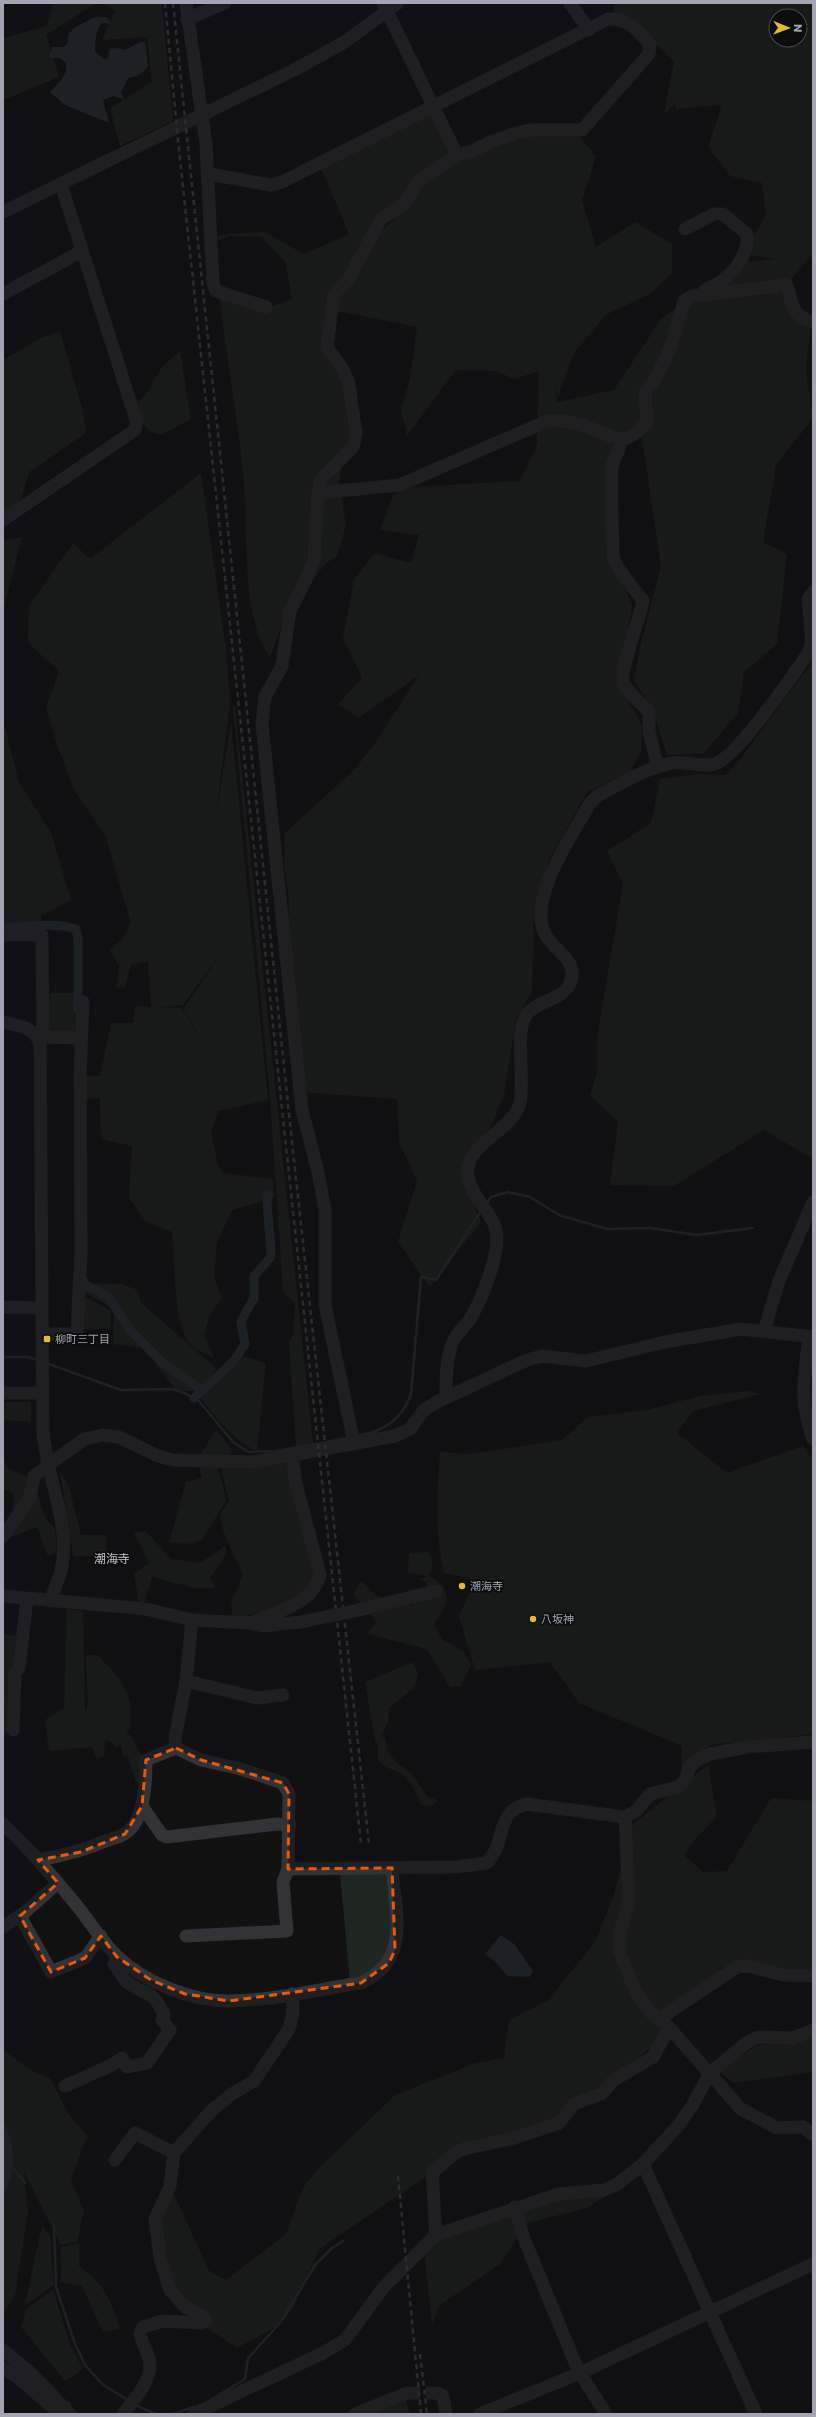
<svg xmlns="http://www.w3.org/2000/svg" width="816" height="2417" viewBox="0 0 816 2417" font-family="Poppins,'Noto Sans JP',sans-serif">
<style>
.green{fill:#1f2621;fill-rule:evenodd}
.water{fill:#2d343c}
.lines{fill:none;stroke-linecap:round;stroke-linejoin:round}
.stream{stroke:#2d343c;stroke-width:2.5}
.canal{stroke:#2d343c;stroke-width:9}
.minor-tunnel{stroke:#2e2f32;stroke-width:13;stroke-dasharray:13 6;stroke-linecap:butt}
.minor{stroke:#323237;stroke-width:13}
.rail{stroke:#4d4e54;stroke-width:2.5;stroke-dasharray:5 4;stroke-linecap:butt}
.minor-bridge{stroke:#323237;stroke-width:13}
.marked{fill:none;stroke:#e8590c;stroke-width:3;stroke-dasharray:8 5;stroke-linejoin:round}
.poi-dot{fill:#e4b936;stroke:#0c0c0d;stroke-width:1.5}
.labels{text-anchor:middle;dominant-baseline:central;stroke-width:3.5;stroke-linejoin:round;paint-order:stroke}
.poi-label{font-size:11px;fill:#a3a6b2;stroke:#0c0c0d;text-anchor:start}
.neighbourhood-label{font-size:12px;fill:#c4c5ce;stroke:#0c0c0d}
</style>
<rect width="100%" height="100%" fill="#111112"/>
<g class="green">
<path d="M53,3H96L46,35L59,77L3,100V38L47,26Z"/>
<path d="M104,3H162L173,121L120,146L110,108L152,82L147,37L102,40L115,11Z"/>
<path d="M614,3H813V253L787,285L810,328L806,371L813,418L776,465L763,542L787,554L777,644L744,672L738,713L704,753L667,755L653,710L634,681L640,647L661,566L642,438L613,434L609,552L632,605L620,686L642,725L641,751L630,772L587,792L548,862L534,916L532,992L516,1019L504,1095L490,1128L463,1157L462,1173L481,1222L430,1287L398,1242L417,1181L399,1142L397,1099L300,1092L289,986V898L284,865L285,833L355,769L375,743L419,675L359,718L338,704L362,678L343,638L354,579L375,553L411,563L419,535L380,530L393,495L412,487L520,481L537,445L539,371L514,379L496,371L456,370L407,436L401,409L410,380L417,327L337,311L327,347L344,382L349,435L339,482L346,525L337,556L325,564L282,623L270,657C242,624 247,526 244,482C238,419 226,356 219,293L261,310L292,299L285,262L262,237L229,236L216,241V237L227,234L264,232L304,254L349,234L321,168L432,113L452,153L426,168L416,176L400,201L358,254L407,206L424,183L450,165L531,131L579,136L596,156L582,201L596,247L635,222L672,244V273L650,294L605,315L573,355L558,397L554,378L557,402L614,390L661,319L736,263L775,259L743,254L766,215L762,183L730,176L708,147L722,105L675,109L676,103L664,114L674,61L648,37L613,13ZM776,16H800V40H776Z"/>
<path d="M60,331L83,411L86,433L29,472L18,509L3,520V360L41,338Z"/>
<path d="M180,351L191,419L161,435L149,431L132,408L146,394L162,367Z"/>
<path d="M201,473L226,650L230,702L216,815L231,723L268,1100L218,1111L211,1132L218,1165L223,1173L273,1179L274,1198L232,1210L217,1243L214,1278L222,1298L210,1315L204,1335L214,1358C207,1354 194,1350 190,1344C173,1323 175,1260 172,1232L146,1222L129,1198L132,1146L101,1139L100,1098L83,1099L81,1076H100L111,1023H133L135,1006L151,1007L148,961L131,965L125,987L116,989L119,966L110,950L122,939L131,923L105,835L74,790L57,745L46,708L59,671L28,643L29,606L73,543L90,559ZM221,953L184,1009L206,1048L182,1008L154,1007L183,1005Z"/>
<path d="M22,537L3,611V541Z"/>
<path d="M813,656V1159L764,1130L674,1186L610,1185L618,1122L590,1095L597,1073V1038L623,884L607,851L651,823L660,779L699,774L726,775L742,757L810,665Z"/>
<path d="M233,706L235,708L313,1444L296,1447L289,1342L293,1335L295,1303L283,1292L270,1096Z"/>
<path d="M3,720L19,782L51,833L71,900L41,916V930H3Z"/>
<path d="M50,993H76L75,1035H48Z"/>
<path d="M80,1283L121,1284L138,1290L141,1303L217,1369L198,1391H177L144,1348L113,1344L114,1309L80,1290Z"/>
<path d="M80,1294L111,1311L110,1328L79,1330Z"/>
<path d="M244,1356L266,1363L257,1451C232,1440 216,1417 199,1396Z"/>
<path d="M748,1391L761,1394L693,1411L677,1433L727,1473L803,1446L813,1460V1734L710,1745L681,1771L682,1746L579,1703L550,1662L475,1670L459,1616L471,1589L469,1578L444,1573C434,1532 437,1493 440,1452L470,1454L562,1440L588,1417L647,1410L700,1396Z"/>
<path d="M5,1402H31V1422L4,1420Z"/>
<path d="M216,1430L233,1451L228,1457L200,1455Z"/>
<path d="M3,1458L8,1468L32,1479L46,1520L55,1528L57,1547L55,1554L48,1556L37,1527L7,1539L14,1511L13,1493L3,1489Z"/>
<path d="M285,1461C292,1483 319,1560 315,1579C310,1602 253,1615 233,1618L231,1603L243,1574C237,1560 218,1527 221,1515C222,1510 226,1505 229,1501L221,1467Z"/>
<path d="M199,1465L218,1466L226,1501L202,1540L188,1544L169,1542L186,1482L202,1478Z"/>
<path d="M60,1471L69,1487L81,1535H106L107,1556H73Z"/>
<path d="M146,1531L171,1559L200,1563L225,1546L227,1553L210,1578L215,1588H195L152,1577L145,1602H139L134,1574L149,1563L134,1533Z"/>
<path d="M428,1552C434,1561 434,1566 429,1576C453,1589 450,1604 434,1624L442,1639L463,1651L471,1665L461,1686L450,1687L427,1649L367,1634L376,1622L353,1594L361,1581L378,1597L412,1605L427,1591V1582L420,1579L428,1576L408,1573L409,1553Z"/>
<path d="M67,1608L83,1612L85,1716L88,1705L86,1655H98C116,1676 130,1684 131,1713C131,1722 131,1727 126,1734L130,1735L142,1756L144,1781L136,1784L128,1756L123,1757L121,1745L115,1748L112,1742L105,1740L104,1756L97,1759L92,1747L49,1751L45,1720L64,1708Z"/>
<path d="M3,1634L16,1636L7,1730L3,1739Z"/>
<path d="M412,1662L418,1673L415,1687L389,1708L388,1723L380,1737L384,1734L388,1752L396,1762L411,1773L427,1796L439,1801L431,1806L421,1805C417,1795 410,1778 400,1773C390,1768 385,1769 378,1759V1741L376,1744L365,1682Z"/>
<path d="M708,1765L717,1816L690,1845L685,1856L703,1872L727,1871L771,1798L813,1801V1974L737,1965L717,1969L737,1967L660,2018L665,2038L574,2104L554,2125L464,2149L432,2173L319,2249L293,2308L277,2326L237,2348L209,2329L184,2304L173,2284L157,2232L171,2193L175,2196L209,2271L226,2280L286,2234L302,2189L317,2170L395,2095L473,2064L504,2058L509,2020L547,2001L595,1942L614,1894L632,1825Z"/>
<path d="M388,1872L394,1934L392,1949L370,1976L350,1982L340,1874Z"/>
<path d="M813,2036V2072L733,2083L719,2071L755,2046Z"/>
<path d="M3,2049L28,2069L50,2078L69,2115L87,2136L71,2180L84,2211L77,2242L61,2245L24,2172L28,2213L15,2295L3,2314Z"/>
<path d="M613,2192L587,2208L527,2223L500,2264L440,2305L432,2324L424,2250L436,2235L520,2205Z"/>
<path d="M42,2225L50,2236L54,2285L25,2305Z"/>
<path d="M79,2243V2266C104,2283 111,2300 120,2329L103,2332L82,2286L61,2282V2247Z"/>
<path d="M53,2290L70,2344L83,2369L65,2381L21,2327L26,2309Z"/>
<path d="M406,2399L410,2414H367Z"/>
</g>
<g class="water">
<path d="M95,17H106L111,22V24L102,23C94,32 96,41 95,51L105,60L108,58L110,49L118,48L125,50L140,42H145L148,66C144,73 136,77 128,78L121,93L124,98L122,99L113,96L103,100L109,123L65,105L50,92L62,79L66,71V63L60,58H49L52,47H64L68,43V34L77,26Z"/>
<path d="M501,1935L514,1944L533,1971L529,1977L507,1976L496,1962L485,1954Z"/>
<path d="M3,2120C16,2148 17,2170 3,2197Z"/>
</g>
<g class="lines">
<g class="stream">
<path d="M486,1204L491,1197L508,1192L530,1197L559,1215L607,1229L650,1228L697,1235L753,1228"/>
<path d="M3,1357H29L37,1360"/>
<path d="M46,1363L121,1390L172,1389L184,1393L199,1401L234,1443L249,1452L276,1451L349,1438"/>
<path d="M357,1436C384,1431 402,1420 411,1394L421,1277L436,1280L481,1211"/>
<path d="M11,2166L25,2183"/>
<path d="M54,2226L56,2287L75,2344L85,2365L102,2384L129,2401"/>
<path d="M212,2399L245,2379L248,2358L281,2322L315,2265L332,2248L343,2241"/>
<path d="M135,2405L156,2414"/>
<path d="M174,2414L193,2407"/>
</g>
<g class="canal">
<path d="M3,928C27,927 54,922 76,929L78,939V1010"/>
<path d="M80,1276L86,1285L108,1297L130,1330L162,1362L202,1391"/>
<path d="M194,1398L233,1362L245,1344L241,1321L254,1298V1276L270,1258L271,1251L267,1204L268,1195"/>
</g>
<path class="minor-tunnel" d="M407,2393H436"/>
<g class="minor">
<path d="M186,3L206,144L213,283L216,291L266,307"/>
<path d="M383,3L457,155"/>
<path d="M570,3L589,30"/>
<path d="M187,19L225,3"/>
<path d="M208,174L271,185L282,182L608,19C627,18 639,30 650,45L649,54L582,130H531L516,133L490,142L473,151L457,155L418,181L404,204L381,219L348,280L334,294L327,347L344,371L349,384L356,434L353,447L321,479L318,493L314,559L307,577L290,611L282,666L265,697L262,724L302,1110L319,1176L325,1211V1305L354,1443"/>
<path d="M3,212L294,70L343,43L398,3"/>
<path d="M685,229L714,214H723L747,234C749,260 727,281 705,290"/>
<path d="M3,294L82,251"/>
<path d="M621,440C620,450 615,457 612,466C611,475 612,554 614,560C620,574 634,588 643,601C640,618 618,674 624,684C629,694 642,704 649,712V732L658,767"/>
<path d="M318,493L400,485L545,422C571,416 597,432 621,440C632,437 639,431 647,423L645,392C670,361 673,338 684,301L692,296L787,285C792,304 792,316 813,322"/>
<path d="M3,520L135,430L137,423L61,184"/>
<path d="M3,935H42L43,1027L38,1037L81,1038"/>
<path d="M3,1022C20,1026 35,1027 40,1045L43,1431C46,1477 70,1520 62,1566C60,1578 54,1590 50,1601"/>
<path d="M3,1307L42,1308"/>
<path d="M764,1331L779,1281L813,1202"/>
<path d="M42,1334H77L81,1251L80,1074L83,1002"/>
<path d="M809,1338C804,1377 799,1401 813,1439"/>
<path d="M3,1393H42"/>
<path d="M446,1398C446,1381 446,1360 452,1344C455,1334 465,1327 470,1319C482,1299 492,1272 496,1249C497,1241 497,1229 493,1222C483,1202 458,1182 471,1158C483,1137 515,1126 520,1102C525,1079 515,1035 525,1017C536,998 569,1002 572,976C574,959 554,949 547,937C524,903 573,834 590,803L597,796C620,784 647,767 673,763C686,761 702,768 715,764C738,756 793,675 809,652L812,642L808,599L813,592"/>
<path d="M3,1536L30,1498L34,1476L84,1439L103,1435L119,1437L158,1456L173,1460L253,1462L395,1436L410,1429L425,1409L437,1402L527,1360L542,1356L586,1361L665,1342L741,1329L813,1337"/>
<path d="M3,1596L146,1609L192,1620L251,1623L263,1626L301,1622"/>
<path d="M359,1610L436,1591"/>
<path d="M192,1620L186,1681L175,1738L176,1748L201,1760L241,1769L283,1783L289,1794L288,1869L456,1867L486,1863C508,1844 493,1813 526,1804L625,1817L636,1811L650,1794L678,1787L684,1781L690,1767L697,1760L710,1754L747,1747L813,1742"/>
<path d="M251,1623C276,1612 313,1604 320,1575L296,1484L292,1456"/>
<path d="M186,1681L257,1698L283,1695"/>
<path d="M13,1730L15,1673L19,1668L27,1599"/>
<path d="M142,1806L162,1835L167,1837L277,1824L290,1825"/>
<path d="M625,1817L629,1902L619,1935L620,1953L636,1992L652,2014L666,2024L741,2109L777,2128L803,2127L813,2135"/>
<path d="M3,1824C32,1851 57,1881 82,1912C93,1927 104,1944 118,1957C146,1983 191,2001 229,2001C271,2001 319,1989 361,1983C412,1959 395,1913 392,1868"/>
<path d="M38,1860C61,1856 82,1851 103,1842C110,1839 117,1838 124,1834C145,1823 146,1781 146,1760L176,1748"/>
<path d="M20,1916L51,1972L85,1958L101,1936"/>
<path d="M3,1927L24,1913L58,1883"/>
<path d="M186,1936L287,1931L283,1882L288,1869"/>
<path d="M659,2019L737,1967L748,1966L783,1975L813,1976"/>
<path d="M65,2086L112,2065L122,2058L127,2067L147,2063L170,2030L162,2020L164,2014C152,1989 148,1997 130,1984C123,1980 119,1970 114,1964L117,1957"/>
<path d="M115,2160L135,2133L174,2153"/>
<path d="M643,2164L756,2414"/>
<path d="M515,2207L523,2236L578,2370L606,2414"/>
<path d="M436,2235L432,2173L455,2153L464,2149L514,2138L559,2123L574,2104L601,2094L614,2080L653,2057L669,2028"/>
<path d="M3,2350L31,2373L70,2414"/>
<path d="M3,2368L20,2379L53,2408L58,2410L65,2407"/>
<path d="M436,2393L443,2396L446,2414"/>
<path d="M123,2414C135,2398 154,2380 149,2359C147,2350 141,2342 140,2333L143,2327L162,2321L202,2323L206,2320L203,2316L185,2307L170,2290L160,2258L155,2219L170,2186L174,2153L211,2111L232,2094L254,2081L289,2029L293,2014L292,1994"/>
<path d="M194,2414L323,2353L345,2340L383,2288L436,2235L559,2194L604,2190L616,2185L643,2164L677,2127L692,2106L710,2073L746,2043L758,2037L793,2038L813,2030"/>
<path d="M355,2414L407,2393"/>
<path d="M480,2414L580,2373L813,2264"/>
</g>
<g class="rail">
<path d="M165,3L179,150L361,1844"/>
<path d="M173,3L291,1133L369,1844"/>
<path d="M398,2176L421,2414"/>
<path d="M420,2354L427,2414"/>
</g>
<path class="minor-bridge" d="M301,1622L359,1610"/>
</g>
<path d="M0 0H816V2417H0ZM176,1748L201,1760L283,1783L289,1794L288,1869L392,1868L395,1950L389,1963L361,1983L229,2001L185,1994L151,1980L117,1957L101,1936L85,1958L51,1972L20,1916L58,1883L38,1860L81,1852L125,1834L142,1806L146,1760Z" fill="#111112" fill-opacity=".55" fill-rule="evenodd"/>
<path class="marked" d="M176,1748L201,1760L283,1783L289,1794L288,1869L392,1868L395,1950L389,1963L361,1983L229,2001L185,1994L151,1980L117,1957L101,1936L85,1958L51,1972L20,1916L58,1883L38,1860L81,1852L125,1834L142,1806L146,1760Z"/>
<g class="poi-dot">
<rect x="43" y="1335" width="8" height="8" rx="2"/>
<circle cx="462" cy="1586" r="4"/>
<circle cx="533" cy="1619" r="4"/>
</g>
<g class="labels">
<g class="poi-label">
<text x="55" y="1339">柳町三丁目</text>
<text x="470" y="1586">潮海寺</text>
<text x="541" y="1619">八坂神</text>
</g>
<g class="neighbourhood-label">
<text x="112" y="1558">潮海寺</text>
</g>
</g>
<rect width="816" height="2417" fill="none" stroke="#a3a6b2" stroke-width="8"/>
<g transform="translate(788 28) rotate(91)"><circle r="19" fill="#0c0c0d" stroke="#484a4f"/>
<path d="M0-3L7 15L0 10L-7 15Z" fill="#e4b936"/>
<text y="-6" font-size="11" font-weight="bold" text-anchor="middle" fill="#a3a6b2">N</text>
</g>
</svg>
